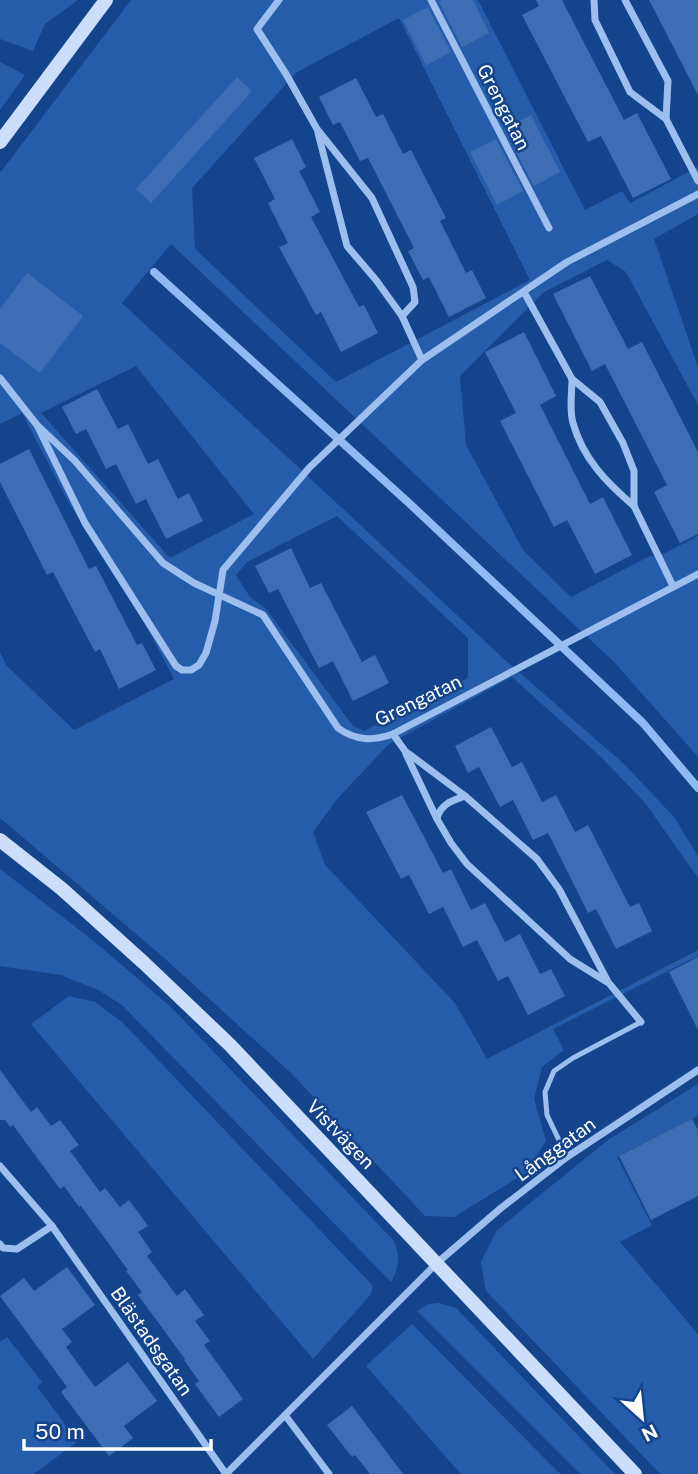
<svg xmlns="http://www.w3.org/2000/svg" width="698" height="1474" viewBox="0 0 698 1474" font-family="'Public Sans',sans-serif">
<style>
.green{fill:#265daa;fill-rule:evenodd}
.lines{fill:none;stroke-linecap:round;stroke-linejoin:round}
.stream{stroke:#8fbaf3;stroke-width:8}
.building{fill:#3d6eb4}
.lane{stroke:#9dbff0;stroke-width:5}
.street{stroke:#9dbff0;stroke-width:7}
.secondary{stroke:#cbdefb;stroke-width:14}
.labels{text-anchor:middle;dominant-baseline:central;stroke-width:5;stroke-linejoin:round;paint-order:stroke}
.street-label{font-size:19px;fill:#fff;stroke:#14448b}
</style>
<rect width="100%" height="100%" fill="#14448b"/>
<g class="green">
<path d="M0,0H78L45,24L33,51L0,39Z"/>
<path d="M131,0H478L585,210L622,191L630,203L698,167V214L654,239L698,367V405L626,272L607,260L544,292L460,376L466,445L523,550L571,597L648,557L665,553L698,536V757L616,664L171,244L122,303L504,659L625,765L674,817L698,856V878L646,804L601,757L512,677L389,744L337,799L313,832L325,865L455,1003L487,1059L698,950V956L553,1029L564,1050L542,1067L534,1099L546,1141L527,1172L454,1217L425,1216L292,1074L163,957L0,818V652L6,665L74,730L174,679L142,618L69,503L22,413L0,424V173ZM399,18L530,280L336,382L195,249L192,188L297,72ZM136,366L254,514L170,558L41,413ZM337,516L468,638V678L364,731L353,726L266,609L250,597L236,575L247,562Z"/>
<path d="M0,62L25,75L0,110Z"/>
<path d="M0,869L90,938L171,1007L393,1240C401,1255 399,1267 391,1282L122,1005L98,990L61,975L0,966Z"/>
<path d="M69,996L95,1002L122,1022L373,1286L371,1294L313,1359L31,1024Z"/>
<path d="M698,1084V1116L617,1157L652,1225L620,1242L698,1334V1474H660L486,1291L481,1262L497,1230L608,1140Z"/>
<path d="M439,1303L456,1308L615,1474H580L417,1311L429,1304Z"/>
<path d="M412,1324L560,1474H461L366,1366Z"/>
<path d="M7,1337L42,1382L37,1387L78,1441L34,1474H0V1342Z"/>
</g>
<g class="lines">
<path class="stream" d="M154,272L410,504L643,723L698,788"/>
</g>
<g class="building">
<path d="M442,0H473L489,33L462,47L439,2Z"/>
<path d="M536,0H562L624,120L637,113L671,179L633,198L601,136L588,142L522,15L539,6Z"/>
<path d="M649,0H698V95L678,56Z"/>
<path d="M428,7L451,52L426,65L403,20Z"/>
<path d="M237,77L252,91L151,203L136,189Z"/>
<path d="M356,78L376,117L383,114L403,154L411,150L446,218L440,221L466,273L472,270L486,298L449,317L429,277L423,280L408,251L414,248L368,158L360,161L340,122L333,125L319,97Z"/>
<path d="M531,115L560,172L534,186L507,134L514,130L512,125Z"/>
<path d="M292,139L306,167L299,171L320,212L311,217L359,307L364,305L378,333L341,352L321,312L316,315L279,247L288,243L268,203L275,199L254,158Z"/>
<path d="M496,139L523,191L497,205L470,152Z"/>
<path d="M27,273L83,316L40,373L0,343V309Z"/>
<path d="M590,276L628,349L642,342L698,452V534L680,543L654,492L667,485L605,364L592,371L553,294Z"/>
<path d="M524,332L556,396L540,405L590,504L603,497L632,555L595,574L567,520L554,527L500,421L516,413L485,352Z"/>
<path d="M97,389L118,429L128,424L148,464L158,459L178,499L189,493L203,521L166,539L146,499L136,504L116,464L106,469L86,429L76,434L62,407Z"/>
<path d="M29,449L89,569L96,566L137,645L142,643L156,670L119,689L100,649L95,652L53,572L47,575L0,482V464Z"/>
<path d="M291,548L310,588L321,583L362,662L375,655L389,683L353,701L333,661L319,668L278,589L269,593L255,566Z"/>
<path d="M491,727L512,767L522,762L542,802L556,795L575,832L588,825L630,907L639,903L652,931L616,949L596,909L588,913L548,833L533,840L513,800L500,807L479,767L468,773L455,746Z"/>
<path d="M402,795L443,873L451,869L471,910L485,903L505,942L520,934L540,974L551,969L565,996L528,1015L508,976L498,981L477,940L463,947L443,907L429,914L409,875L401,879L366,812Z"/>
<path d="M698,957V1030L669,972Z"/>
<path d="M0,1070L31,1112L37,1107L51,1126L60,1120L79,1145L70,1151L100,1192L105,1188L120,1207L129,1200L148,1226L138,1232L152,1252L147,1256L177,1296L185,1289L204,1315L195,1321L210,1341L204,1345L243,1399L219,1417L195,1384L199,1381L184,1360L185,1359L138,1295L142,1292L126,1271L128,1270L81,1206L79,1207L64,1186L60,1189L13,1125L10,1127L5,1120H0Z"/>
<path d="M692,1119L698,1130V1196L651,1220L619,1156Z"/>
<path d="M67,1267L95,1305L62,1329L72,1342L66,1347L95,1387L128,1362L157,1401L124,1426L133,1438L109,1456L61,1392L67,1387L0,1296L24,1278L34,1291Z"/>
<path d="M352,1406L403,1474H370L355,1455L352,1457L327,1425Z"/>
</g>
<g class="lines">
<path class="lane" d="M567,1157L547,1115L545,1092L554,1071L573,1058L641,1022"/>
<g class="street">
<path d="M279,0L257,29L286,74L317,129L372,198L413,287L415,302L402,316L422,360"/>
<path d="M431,0L549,228"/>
<path d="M594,0L595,20L630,92L666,119"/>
<path d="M625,0L668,81L666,119L698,181"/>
<path d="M318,133L347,246L376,280L402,316"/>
<path d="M524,292L572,379L600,402L623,443L634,471V506L673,586"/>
<path d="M0,378L37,425L75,461L163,563L194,583L263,615L338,728C356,741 373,741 393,734L698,574"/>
<path d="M572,379C572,393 569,410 573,423C583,459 607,483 634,506"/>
<path d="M37,425L85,523L176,666L182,670H191L199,665L206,653L215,621L223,570L309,468L422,360L567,262L698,194"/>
<path d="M393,734L405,751L465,796L537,859L559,889L608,982L641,1022"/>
<path d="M406,754L437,819L451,843L467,864L570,959L607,982"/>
<path d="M437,818C441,804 451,801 465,796"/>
<path d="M0,1166L52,1226L226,1474"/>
<path d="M0,1244L3,1248L17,1249L52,1226"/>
<path d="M285,1415L329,1474"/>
<path d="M226,1474L437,1263L501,1208L567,1157L698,1070"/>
</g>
<g class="secondary">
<path d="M0,142L106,0"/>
<path d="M0,840L62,889L144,963L230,1045L635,1474"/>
</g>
</g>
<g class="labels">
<g class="street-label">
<text transform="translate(504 107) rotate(63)">Grengatan</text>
<text transform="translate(418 700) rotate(-26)">Grengatan</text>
<text transform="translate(341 1134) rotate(46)">Vistvägen</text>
<text transform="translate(555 1149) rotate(-36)">Långgatan</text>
<text transform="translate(152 1341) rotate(55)">Blästadsgatan</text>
</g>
</g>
<g transform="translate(642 1418) rotate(153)" stroke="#14448b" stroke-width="5" paint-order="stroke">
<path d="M0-5L12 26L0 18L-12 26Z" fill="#ffffff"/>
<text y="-10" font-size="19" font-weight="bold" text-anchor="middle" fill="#ffffff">N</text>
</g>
<path d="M24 1439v10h187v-10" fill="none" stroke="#ffffff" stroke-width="3.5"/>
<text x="35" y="1439" font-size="21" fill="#ffffff" stroke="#14448b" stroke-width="5" paint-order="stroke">50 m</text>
</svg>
